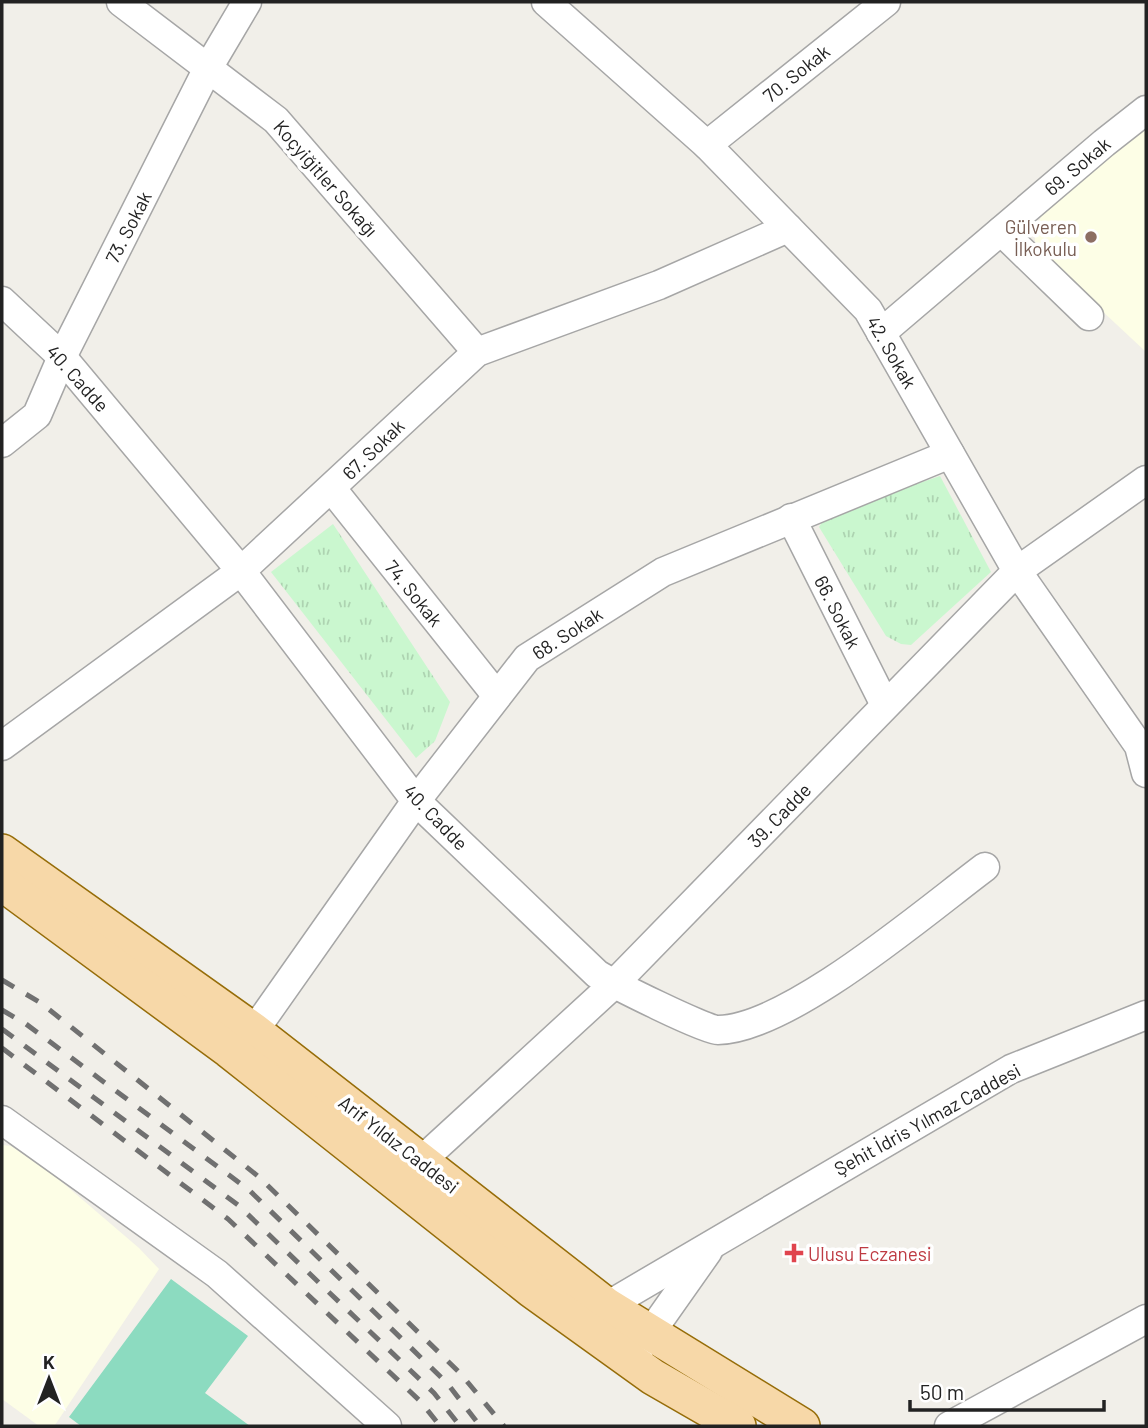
<svg xmlns="http://www.w3.org/2000/svg" width="1148" height="1428" viewBox="0 0 1148 1428" font-family="Barlow,sans-serif">
<style>
.education{fill:#fdfee6}
.park{fill:url(#park-tufts)}
.pitch{fill:#8cdbc0}
.lines{fill:none;stroke-linecap:round;stroke-linejoin:round}
.minor-casing{stroke:#a6a6a6;stroke-width:31}
.major-casing{stroke:#966d09;stroke-width:38}
.minor{stroke:#fff;stroke-width:28}
.major{stroke:#f7d8a8;stroke-width:35}
.rail{stroke:#707070;stroke-width:5;stroke-dasharray:14 14;stroke-linecap:butt}
.education-dot{fill:#8d6e63;stroke:#fff;stroke-width:2.5}
.health-dot{fill:#e0444e;stroke:#fff;stroke-width:2.5}
.labels{text-anchor:middle;dominant-baseline:central;stroke-width:7;stroke-linejoin:round;paint-order:stroke}
.street-label{font-size:19px;fill:#222;stroke:#fff}
.education-label{font-size:19px;fill:#785e54;stroke:#fff;text-anchor:end}
.health-label{font-size:19px;fill:#be3a42;stroke:#fff;text-anchor:start}
</style>
<defs>
<pattern id="park-tufts" width="24" height="20" patternUnits="userSpaceOnUse" patternTransform="scale(1.75)"><rect width="24" height="20" fill="#caf7cf"/><path d="M3 7l-1-3M5 7V3M7 7l1-3M15 17l-1-3M17 17v-4M19 17l1-3" fill="none" stroke="#add3b1"/></pattern>
</defs>
<rect width="100%" height="100%" fill="#f1efe9"/>
<g class="education">
<path d="M1146,126V352L1055,267L1035,244V230L1044,210Z"/>
<path d="M2,1145L11,1146L49,1171L139,1248L159,1269L55,1425L39,1426L2,1399Z"/>
</g>
<g class="park">
<path d="M940,476L991,572L911,645L901,644L886,636L819,527L827,514Z"/>
<path d="M333,524L450,702L435,741L416,758L271,572Z"/>
</g>
<path class="pitch" d="M171,1279L248,1336L205,1393L250,1426H81L69,1417Z"/>
<g class="lines">
<g class="minor-casing">
<g id="minor">
<path d="M121,2L276,120L477,352"/>
<path d="M546,2L707,145L868,310L1017,571L1139,746L1146,773"/>
<path d="M707,145L886,2"/>
<path d="M1001,231L1089,316"/>
<path d="M2,301L62,357L241,571L416,801L597,974C613,984 705,1030 718,1030C789,1029 926,911 985,867"/>
<path d="M881,333L1104,143L1146,110"/>
<path d="M2,443L37,415L62,357L208,68L247,2"/>
<path d="M332,489L497,696"/>
<path d="M791,518L885,705"/>
<path d="M2,746L241,571L477,352L659,285L788,228"/>
<path d="M254,1031L416,801L527,658L663,572L950,454"/>
<path d="M2,1120L217,1274L387,1426"/>
<path d="M421,1161L614,984L1017,571L1146,480"/>
<path d="M597,1319L607,1306L1011,1069L1146,1015"/>
<path d="M639,1349L708,1251"/>
<path d="M949,1426L1146,1319"/>
</g>
</g>
<g class="major-casing">
<g id="major">
<path d="M2,852L254,1031L607,1306L802,1426"/>
<path d="M2,883L229,1050L532,1290L653,1377L738,1426"/>
</g>
</g>
<use href="#minor" class="minor"/>
<use href="#major" class="major"/>
<g class="rail">
<path d="M2,980L41,1003L259,1177L460,1373L504,1426"/>
<path d="M2,1010L26,1024L249,1190L447,1383L480,1426"/>
<path d="M2,1029L238,1205L434,1393L460,1426"/>
<path d="M2,1048L228,1219L421,1402L440,1426"/>
</g>
</g>
<circle class="education-dot" cx="1091" cy="237" r="7"/>
<path class="health-dot" d="M790.5 1242.5h7v7h7v7h-7v7h-7v-7h-7v-7h7z"/>
<g class="labels">
<g class="street-label">
<text transform="translate(796 73) rotate(-39)">70. Sokak</text>
<text transform="translate(1077 166) rotate(-40)">69. Sokak</text>
<text transform="translate(326 178) rotate(49)">Koçyiğitler Sokağı</text>
<text transform="translate(128 227) rotate(-63)">73. Sokak</text>
<text transform="translate(892 352) rotate(60)">42. Sokak</text>
<text transform="translate(78 378) rotate(48)">40. Cadde</text>
<text transform="translate(373 449) rotate(-44)">67. Sokak</text>
<text transform="translate(414 593) rotate(51)">74. Sokak</text>
<text transform="translate(838 612) rotate(63)">66. Sokak</text>
<text transform="translate(567 633) rotate(-33)">68. Sokak</text>
<text transform="translate(779 815) rotate(-46)">39. Cadde</text>
<text transform="translate(436 817) rotate(46)">40. Cadde</text>
<text transform="translate(927 1119) rotate(-29)">Şehit İdris Yılmaz Caddesi</text>
<text transform="translate(399 1144) rotate(38)">Arif Yıldız Caddesi</text>
</g>
<g class="education-label">
<text x="1077" y="226">Gülveren<tspan x="1077" dy="22">İlkokulu</tspan></text>
</g>
<g class="health-label">
<text x="808" y="1253">Ulusu Eczanesi</text>
</g>
</g>
<rect width="1148" height="1428" fill="none" stroke="#222222" stroke-width="7"/>
<g transform="translate(49 1379)" stroke="#ffffff" stroke-width="5" paint-order="stroke">
<path d="M0-5L12 26L0 18L-12 26Z" fill="#222222"/>
<text y="-10" font-size="19" font-weight="bold" text-anchor="middle" fill="#222222">K</text>
</g>
<path d="M910 1400v10h194v-10" fill="none" stroke="#222222" stroke-width="3.5"/>
<text x="920" y="1400" font-size="21" fill="#222222" stroke="#ffffff" stroke-width="5" paint-order="stroke">50 m</text>
</svg>
